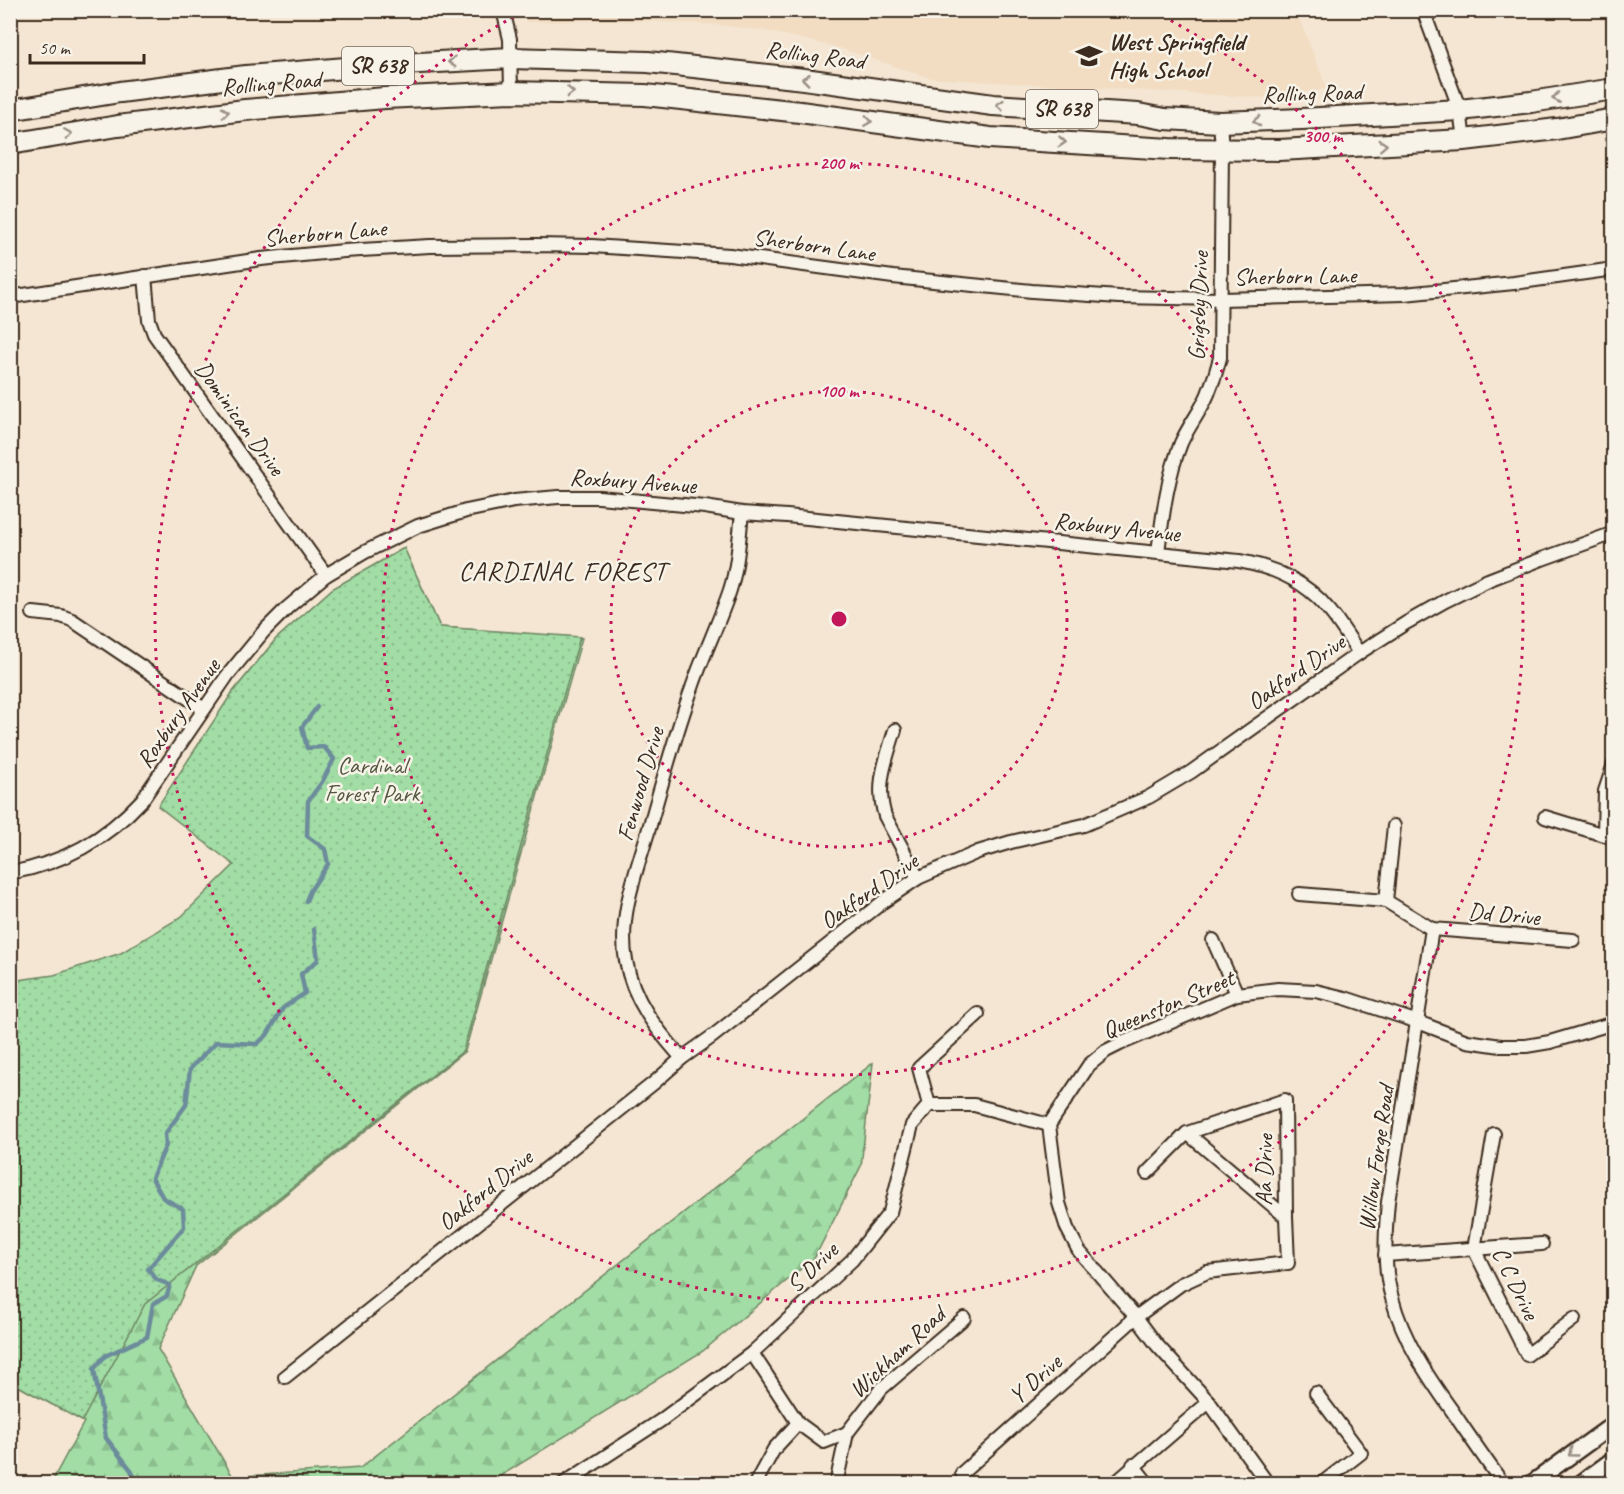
<svg xmlns="http://www.w3.org/2000/svg" width="1624" height="1494" viewBox="0 0 1624 1494" font-family="Caveat,sans-serif">
<style>
.built{fill:#f2dcc2}
.forest{fill:url(#forest-firs);stroke:#6e8462;stroke-width:1.5}
.park{fill:url(#park-dots);stroke:#6e8462;stroke-width:1.5}
.lines{fill:none;stroke-linecap:round;stroke-linejoin:round}
.stream{stroke:#6c8b9b;stroke-width:4.5}
.minor-casing{stroke:#3b2a1e;stroke-width:16}
.tertiary-casing{stroke:#3b2a1e;stroke-width:20}
.primary-casing{stroke:#3b2a1e;stroke-width:24}
.minor{stroke:#f7f3e8;stroke-width:12}
.tertiary{stroke:#f7f3e8;stroke-width:15}
.primary{stroke:#f7f3e8;stroke-width:20}
.oneway{stroke:#998e83}
.ring{fill:none;stroke:#c2185b;stroke-width:3;stroke-dasharray:3 6}
.labels{text-anchor:middle;dominant-baseline:central;stroke-width:5;stroke-linejoin:round;paint-order:stroke}
.shield{fill:#f7f3e8;stroke:#73665b;stroke-width:1.5}
.shield-label{font-size:22px;font-weight:bold;fill:#3b2a1e}
.poi-label{font-size:24px;font-weight:bold;fill:#3b2a1e;stroke:#f7f3e8;text-anchor:start}
.street-label{font-size:24px;fill:#3b2a1e;stroke:#f7f3e8}
.park-label{font-size:24px;fill:#545740;stroke:#f7f3e8}
.neighbourhood-label{font-size:26px;letter-spacing:1.5px;fill:#3b2a1e;stroke:#f7f3e8}
.centre{fill:#c2185b;stroke:#f7f3e8;stroke-width:3}
.ring-label{font-size:18px;text-anchor:middle;font-weight:bold;fill:#c2185b;stroke:#f7f3e8;stroke-width:5;stroke-linejoin:round;paint-order:stroke}
</style>
<defs>
<pattern id="forest-firs" width="22" height="20" patternUnits="userSpaceOnUse" patternTransform="scale(1.5)"><rect width="22" height="20" fill="#a1dda5"/><path d="M5 1l3.5 6h-7zM16 11l3.5 6h-7z" fill="#8cbe8e"/></pattern>
<pattern id="park-dots" width="8" height="8" patternUnits="userSpaceOnUse" patternTransform="scale(1.5)"><rect width="8" height="8" fill="#a1dda5"/><path d="M2 2h.1M6 6h.1" fill="none" stroke="#8cbe8e" stroke-width="1.8" stroke-linecap="round"/></pattern>
</defs>
<rect width="100%" height="100%" fill="#f4e6d2"/>
<filter id="ink" filterUnits="userSpaceOnUse"><feTurbulence type="fractalNoise" baseFrequency=".0167" numOctaves="2"/><feDisplacementMap in="SourceGraphic" scale="12" xChannelSelector="R" yChannelSelector="G"/><feConvolveMatrix kernelMatrix="1 2 1 2 8 2 1 2 1" color-interpolation-filters="sRGB"/></filter>
<g filter="url(#ink)">
<path class="built" d="M522,11H1296L1327,89L1267,98L930,78L837,47L767,31L721,25L649,21L600,20L527,22Z"/>
<path class="forest" d="M404,548L440,627L582,638L465,1051L196,1266L158,1349L233,1477L360,1468L873,1063L861,1166L815,1257L703,1351L489,1483H51L84,1422L11,1382L10,982L55,976L123,954L183,917L236,865L232,693L276,639L332,589Z"/>
<path class="park" d="M404,548L440,627L580,637L463,1051L145,1304L82,1421L11,1382V981L54,975L121,953L181,917L234,865L158,806L232,693L276,639L332,589Z"/>
<g class="lines">
<g class="stream">
<path d="M306,901L310,891L328,864L325,849L307,836L308,801L322,782L334,759L324,747L307,748L302,727L317,707"/>
<path d="M137,1484L131,1470L106,1438L94,1369L105,1356L147,1337L153,1304L167,1296L170,1285L157,1280L148,1269L184,1227L183,1209L163,1198L152,1178L166,1145L165,1134L186,1105L190,1069L216,1042L257,1044L267,1035L283,1008L305,993L301,974L318,960L314,929"/>
</g>
<g class="minor-casing">
<g id="minor">
<path d="M503,10L510,39L511,92"/>
<path d="M1423,10L1460,110L1464,140"/>
<path d="M145,276L149,320L154,334L326,575"/>
<path d="M10,297L261,259L344,251L430,246L536,245L592,246L730,255L893,277L1032,291L1119,297L1221,299L1404,294L1514,283L1614,269"/>
<path d="M1158,552C1163,514 1167,478 1181,443C1189,425 1201,411 1208,394C1213,382 1217,370 1220,358L1222,149L1220,122"/>
<path d="M33,613L61,616L72,620L204,709"/>
<path d="M895,730C886,760 875,785 885,816L918,878"/>
<path d="M1545,817L1614,838"/>
<path d="M1394,826L1386,901L1432,929L1388,1202C1385,1234 1383,1267 1392,1298C1403,1340 1428,1377 1453,1412C1469,1436 1486,1460 1503,1484"/>
<path d="M1604,835L1605,791L1614,764"/>
<path d="M10,873C64,863 105,840 142,800L227,676L264,631L287,608L326,575L365,552L418,526L466,511L514,501L558,497H599L705,507L742,513L787,516L1239,561C1273,567 1307,582 1329,610C1340,623 1349,638 1359,653"/>
<path d="M1299,894L1386,901"/>
<path d="M1432,929L1573,940"/>
<path d="M1213,940L1237,994"/>
<path d="M682,1058C656,1029 633,1000 626,961C618,917 636,873 648,832C662,783 675,735 692,688C703,655 719,623 730,590C738,565 739,539 742,513"/>
<path d="M929,1105L919,1068L978,1014"/>
<path d="M1494,1134L1474,1249L1527,1355L1574,1319"/>
<path d="M1147,1173L1187,1133L1285,1100L1286,1217L1187,1133"/>
<path d="M1385,1255L1542,1244"/>
<path d="M752,1353L798,1423L824,1442L847,1433"/>
<path d="M285,1377L655,1082L682,1058L713,1036L884,901L918,878L978,852L1011,842L1084,825L1149,797L1191,772L1359,653L1406,623L1445,601L1488,580L1542,559L1614,533"/>
<path d="M1316,1393L1361,1453L1321,1484"/>
<path d="M1133,1465L1148,1484"/>
<path d="M962,1473L1136,1317L1181,1284L1207,1272L1288,1263L1286,1217"/>
<path d="M563,1484L660,1421L752,1353L852,1260L890,1212L912,1125L929,1105H974L1049,1125"/>
<path d="M755,1484L774,1449L798,1423"/>
<path d="M836,1484L847,1433L881,1389L964,1318"/>
<path d="M1114,1484L1209,1402"/>
<path d="M1268,1484L1209,1402L1157,1345L1136,1317L1079,1251L1067,1228L1059,1203L1049,1125L1089,1065L1106,1051L1120,1044L1237,994L1278,989L1316,991L1345,998L1418,1022L1467,1041L1501,1046H1526L1550,1042L1614,1023"/>
</g>
</g>
<g class="tertiary-casing">
<g id="tertiary">
<path d="M1531,1484L1614,1424"/>
<path d="M1580,1484L1614,1459"/>
</g>
</g>
<g class="primary-casing">
<g id="primary">
<path d="M10,110L120,92L246,76L383,65L511,58L648,62L804,79L993,105L1138,114L1165,119L1220,122L1302,119L1460,110L1531,102L1614,89"/>
<path d="M10,144L118,126L245,110L385,98L511,92L645,95L800,112L990,138L1170,149L1279,150L1464,140L1557,129L1614,119"/>
</g>
</g>
<use href="#minor" class="minor"/>
<use href="#tertiary" class="tertiary"/>
<use href="#primary" class="primary"/>
</g>
<defs><path id="oneway-chevron" d="M-2-3.5L2.5 0L-2 3.5" fill="none" stroke-width="1.6" stroke-linecap="round" stroke-linejoin="round" transform="scale(1.5)"/></defs>
<g class="oneway">
<use href="#oneway-chevron" transform="translate(452 62) rotate(176)"/>
<use href="#oneway-chevron" transform="translate(806 79) rotate(-173)"/>
<use href="#oneway-chevron" transform="translate(570 92) rotate(2)"/>
<use href="#oneway-chevron" transform="translate(1556 98) rotate(171)"/>
<use href="#oneway-chevron" transform="translate(1000 105) rotate(-175)"/>
<use href="#oneway-chevron" transform="translate(225 112) rotate(-7)"/>
<use href="#oneway-chevron" transform="translate(868 121) rotate(8)"/>
<use href="#oneway-chevron" transform="translate(1257 121) rotate(178)"/>
<use href="#oneway-chevron" transform="translate(68 134) rotate(-9)"/>
<use href="#oneway-chevron" transform="translate(1062 142) rotate(4)"/>
<use href="#oneway-chevron" transform="translate(1383 145) rotate(-3)"/>
<use href="#oneway-chevron" transform="translate(1572 1453) rotate(144)"/>
</g>
</g>
<g class="ring">
<circle cx="839" cy="619" r="228"/>
<circle cx="839" cy="619" r="456"/>
<path d="M1155 12A684 684 0 1 1 523 12"/>
</g>
<defs>
<g id="school-bare" transform="scale(2.07)"><path d="M0-5L7-2L0 1L-7-2ZM-4 1L0 2.5L4 1V4Q0 6-4 4Z" fill="#3b2a1e" stroke="#f7f3e8" stroke-width="2.5" paint-order="stroke"/></g>
</defs>
<g fill-rule="evenodd">
<use href="#school-bare" x="1089" y="56"/>
</g>
<g class="labels">
<g class="shield">
<rect x="342" y="47" width="72" height="38" rx="4.5"/>
<rect x="1026" y="90" width="72" height="38" rx="4.5"/>
</g>
<g class="shield-label">
<text x="378" y="66">SR 638</text>
<text x="1062" y="109">SR 638</text>
</g>
<g class="poi-label">
<text x="1109" y="42">West Springfield<tspan x="1109" dy="28">High School</tspan></text>
</g>
<g class="street-label">
<text transform="translate(815 55) rotate(7)">Rolling Road</text>
<text transform="translate(271 83) rotate(-5)">Rolling Road</text>
<text transform="translate(1312 93) rotate(-2)">Rolling Road</text>
<text transform="translate(325 233) rotate(-5)">Sherborn Lane</text>
<text transform="translate(814 245) rotate(8)">Sherborn Lane</text>
<text transform="translate(1295 276) rotate(-1)">Sherborn Lane</text>
<text transform="translate(1198 306) rotate(-88)">Grigsby Drive</text>
<text transform="translate(240 418) rotate(54)">Dominican Drive</text>
<text transform="translate(633 481) rotate(4)">Roxbury Avenue</text>
<text transform="translate(1117 527) rotate(6)">Roxbury Avenue</text>
<text transform="translate(1296 672) rotate(-35)">Oakford Drive</text>
<text transform="translate(178 713) rotate(-55)">Roxbury Avenue</text>
<text transform="translate(640 784) rotate(-74)">Fenwood Drive</text>
<text transform="translate(869 891) rotate(-35)">Oakford Drive</text>
<text transform="translate(1504 914) rotate(5)">Dd Drive</text>
<text transform="translate(1168 1004) rotate(-23)">Queenston Street</text>
<text transform="translate(1376 1158) rotate(-82)">Willow Forge Road</text>
<text transform="translate(1264 1170) rotate(-89)">Aa Drive</text>
<text transform="translate(485 1190) rotate(-39)">Oakford Drive</text>
<text transform="translate(812 1267) rotate(-44)">S Drive</text>
<text transform="translate(1516 1283) rotate(64)">C C Drive</text>
<text transform="translate(897 1352) rotate(-43)">Wickham Road</text>
<text transform="translate(1035 1379) rotate(-42)">Y Drive</text>
</g>
<g class="park-label">
<text x="372" y="765">Cardinal<tspan x="372" dy="28">Forest Park</tspan></text>
</g>
<g class="neighbourhood-label">
<text x="563" y="571">CARDINAL FOREST</text>
</g>
</g>
<circle cx="839" cy="619" r="9" class="centre"/>
<g class="ring-label">
<text x="1323" y="142">300 m</text>
<text x="839" y="169">200 m</text>
<text x="839" y="397">100 m</text>
</g>
<rect width="1624" height="1494" fill="none" stroke="#f7f3e8" stroke-width="36"/>
<rect x="18" y="18" width="1588" height="1458" fill="none" stroke="#3b2a1e" stroke-width="2" filter="url(#ink)"/>
<path d="M30 54v9h114v-9" fill="none" stroke="#3b2a1e" stroke-width="3"/>
<text x="39" y="54" font-size="18" fill="#3b2a1e" stroke="#f7f3e8" stroke-width="4.5" paint-order="stroke">50 m</text>
</svg>
